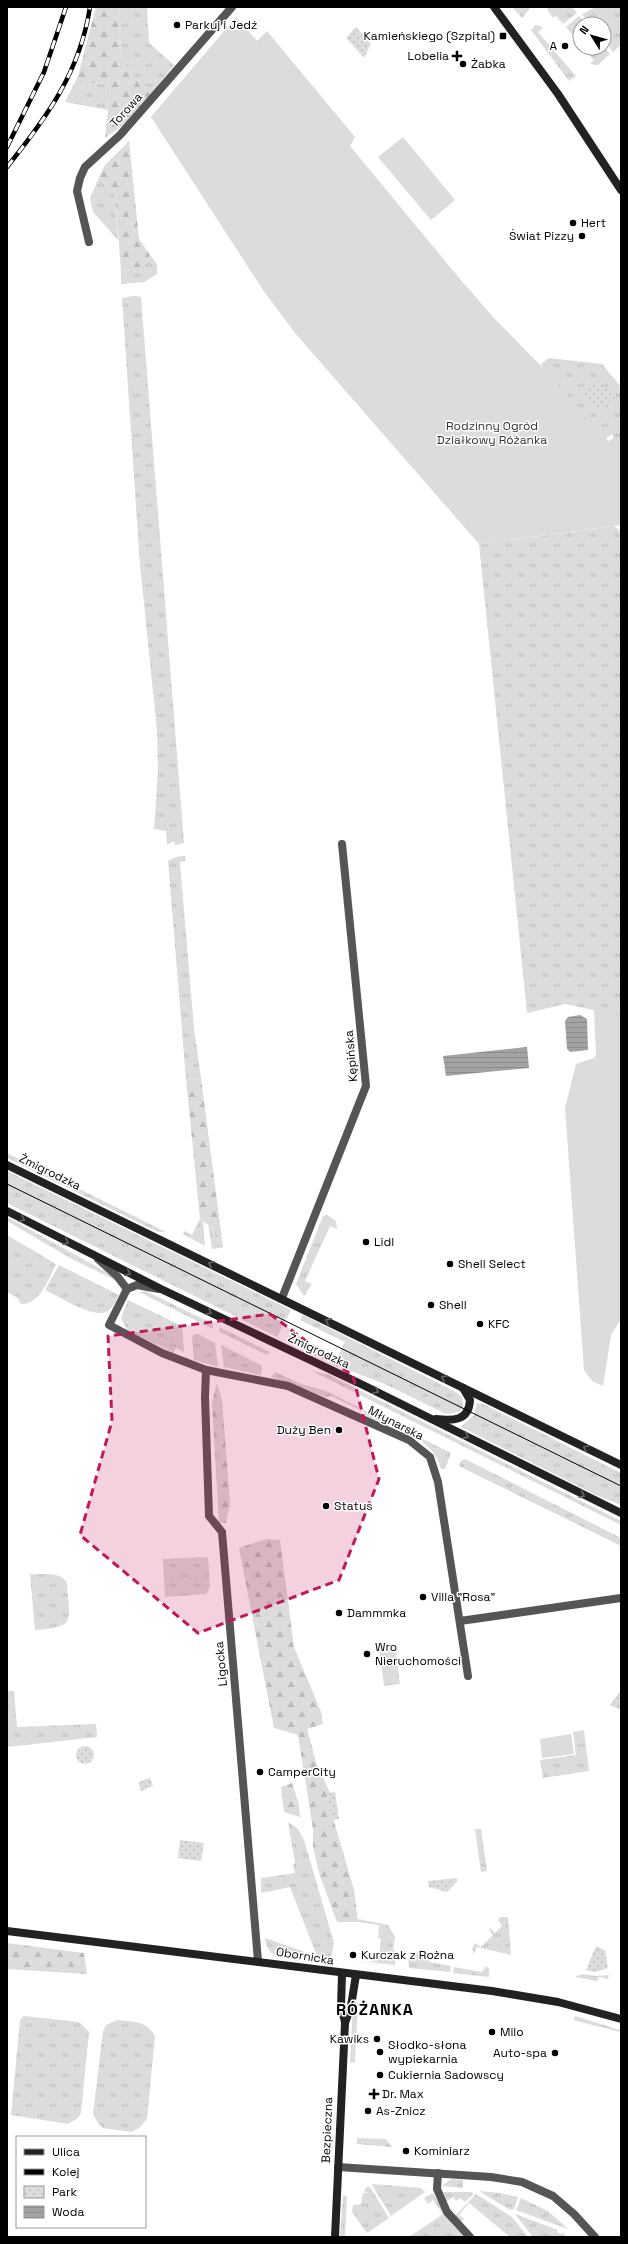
<svg xmlns="http://www.w3.org/2000/svg" width="628" height="2244" viewBox="0 0 628 2244" font-family="'Space Grotesk',sans-serif">
<style>
.grass{fill:url(#grass-tufts)}
.forest{fill:url(#forest-firs)}
.park{fill:url(#park-dots)}
.garden{fill:#dcdcdc}
.water{fill:url(#water-rules)}
.lines{fill:none;stroke-linecap:round;stroke-linejoin:round}
.street{stroke:#555;stroke-width:8}
.secondary{stroke:#222;stroke-width:8}
.tram{stroke:#000;stroke-width:1}
.rail-casing{stroke:#000;stroke-width:4.5}
.rail{stroke:#fff;stroke-width:3;stroke-dasharray:9;stroke-linecap:butt}
.oneway{stroke:#646464}
.marked{fill:#c2185b;fill-opacity:0.2;stroke:#c2185b;stroke-width:3;stroke-dasharray:8 5;stroke-linejoin:round}
.poi-dot{fill:#000;stroke:#fff;stroke-width:1.5}
.labels{text-anchor:middle;dominant-baseline:central;stroke-width:3;stroke-linejoin:round;paint-order:stroke}
.poi-label{font-size:12px;fill:#000;stroke:#fff;text-anchor:start}
.street-label{font-size:12px;fill:#000;stroke:#fff}
.park-label{font-size:12px;fill:#333;stroke:#fff}
.district-label{font-size:16px;font-weight:bold;letter-spacing:1px;fill:#000;stroke:#fff}
</style>
<defs>
<pattern id="grass-tufts" width="24" height="20" patternUnits="userSpaceOnUse"><rect width="24" height="20" fill="#dcdcdc"/><path d="M3 7l-1-3M5 7V3M7 7l1-3M15 17l-1-3M17 17v-4M19 17l1-3" fill="none" stroke="#bbb"/></pattern>
<pattern id="forest-firs" width="22" height="20" patternUnits="userSpaceOnUse"><rect width="22" height="20" fill="#dcdcdc"/><path d="M5 1l3.5 6h-7zM16 11l3.5 6h-7z" fill="#bbb"/></pattern>
<pattern id="park-dots" width="8" height="8" patternUnits="userSpaceOnUse"><rect width="8" height="8" fill="#dcdcdc"/><path d="M2 2h.1M6 6h.1" fill="none" stroke="#bbb" stroke-width="1.8" stroke-linecap="round"/></pattern>
<pattern id="water-rules" width="6" height="5" patternUnits="userSpaceOnUse"><rect width="6" height="5" fill="#a3a3a3"/><path d="M0 2.5h6" fill="none" stroke="#8b8b8b"/></pattern>
</defs>
<rect width="100%" height="100%" fill="#fff"/>
<g class="grass">
<path d="M118,7H147L149,43L174,65L151,94L132,74L121,56Z"/>
<path d="M512,7H531L522,18Z"/>
<path d="M547,7H572L577,13L563,24L556,16L553,18L548,11Z"/>
<path d="M596,7H621V45L613,52L604,41V24H590L582,14Z"/>
<path d="M579,16L586,24H580V44L566,27Z"/>
<path d="M536,25L543,27L538,32L576,76L569,81L531,30Z"/>
<path d="M604,46L610,54L598,65H594L590,63L594,60L583,48Z"/>
<path d="M86,83L106,84L108,110L65,102L69,101Z"/>
<path d="M99,177L115,195L118,240L93,212L90,199Z"/>
<path d="M150,255L157,264V274L144,282L121,284V270L142,268Z"/>
<path d="M134,296L141,297L184,843L175,845L174,841L167,845L166,831L154,829L158,770L157,731L140,565L122,298Z"/>
<path d="M549,358L602,364L621,387V455L608,442L614,437L612,434L605,439L543,368L541,364Z"/>
<path d="M614,526L621,532V1016L565,1004L527,1013L479,544Z"/>
<path d="M185,856L186,861L180,862V864L194,1028L201,1078L186,1079L168,861L176,857Z"/>
<path d="M7,1153L29,1164L166,1232H158L7,1158Z"/>
<path d="M7,1171L291,1310L277,1337L7,1203Z"/>
<path d="M327,1215L336,1221L337,1229L330,1226L305,1281L312,1284L304,1296L296,1284L323,1216Z"/>
<path d="M7,1217L112,1275L117,1281L72,1259L7,1221Z"/>
<path d="M200,1219L203,1221L205,1246L183,1234L184,1231L192,1235Z"/>
<path d="M208,1224L213,1228L220,1248L212,1249Z"/>
<path d="M7,1235L56,1264C49,1278 40,1305 21,1304L18,1298L7,1292Z"/>
<path d="M59,1265L119,1295C115,1302 113,1309 106,1312C92,1318 58,1296 45,1290Z"/>
<path d="M146,1291L213,1324V1329L139,1292Z"/>
<path d="M128,1300L182,1326L184,1352L176,1348L174,1353L127,1330L121,1318Z"/>
<path d="M303,1315L454,1391L462,1397L463,1409L458,1412L446,1414L387,1385L333,1364L290,1342L292,1338L336,1360L345,1342L300,1320Z"/>
<path d="M219,1327L270,1352L267,1355L220,1332Z"/>
<path d="M194,1334H198L215,1343L218,1367L194,1360L192,1338Z"/>
<path d="M221,1345L261,1365L262,1368L261,1375L224,1367Z"/>
<path d="M312,1371L329,1375L621,1521V1525Z"/>
<path d="M275,1372L301,1384L326,1391L451,1453L445,1469H441C433,1436 393,1428 366,1416L363,1411L331,1396L326,1397L271,1377Z"/>
<path d="M477,1403L483,1404L621,1473V1505L594,1494L461,1427L474,1415Z"/>
<path d="M465,1459L621,1538V1546L459,1466L461,1461Z"/>
<path d="M208,1557L210,1587L206,1594L165,1597L163,1559Z"/>
<path d="M30,1574C42,1575 61,1571 67,1583C69,1621 78,1627 35,1630Z"/>
<path d="M395,1646L400,1684L384,1686L379,1648Z"/>
<path d="M7,1691H14L17,1727L96,1724L97,1737L7,1747Z"/>
<path d="M584,1730L589,1771L543,1778L540,1760L576,1755L573,1732Z"/>
<path d="M288,1822L298,1829L304,1840L334,1943L331,1958L276,1955C268,1952 266,1946 265,1938L317,1956L290,1887L261,1893V1878L295,1873L293,1864L295,1863Z"/>
<path d="M475,1829H481L487,1871L481,1872Z"/>
<path d="M500,1917H508L511,1955L477,1947L474,1954L472,1949L475,1943L481,1947L493,1935L489,1930L490,1928L495,1933L502,1926L498,1920Z"/>
<path d="M358,1919L388,1925L395,1937L393,1950L396,1951L395,1965L350,1961L394,1964L379,1925L358,1922Z"/>
<path d="M418,1953L429,1955V1962L451,1966L450,1972L409,1968L408,1959L412,1955Z"/>
<path d="M486,1966L489,1969V1977L453,1973L454,1967L482,1972Z"/>
<path d="M582,1974L595,1976L609,1975L608,1979L599,1977L597,1981L575,1977Z"/>
<path d="M24,2016L79,2022L89,2032L81,2113L78,2118L68,2124L11,2115L20,2020Z"/>
<path d="M575,2016L620,2030V2032L573,2020Z"/>
<path d="M117,2020C132,2022 148,2020 155,2037L147,2119L139,2128L131,2132L103,2128L98,2123L93,2114L103,2031L106,2025Z"/>
<path d="M357,2138L386,2139L392,2147L357,2144Z"/>
<path d="M451,2179L463,2180V2188L442,2186Z"/>
<path d="M373,2184L421,2188L425,2192L391,2216L372,2185Z"/>
<path d="M366,2187H370L389,2218L367,2233L352,2212L353,2205L361,2204L363,2193H369L364,2192Z"/>
<path d="M479,2191L500,2193L518,2197L514,2209L510,2210Z"/>
<path d="M441,2192H472L473,2194L465,2202L460,2198L456,2201L453,2197L446,2202Z"/>
<path d="M433,2193L452,2224L465,2237H409L443,2214L433,2200L428,2204L424,2198Z"/>
<path d="M476,2194L512,2217L528,2237H510L469,2203L459,2215L464,2219L460,2223L455,2216Z"/>
<path d="M343,2195L347,2196L345,2237H340Z"/>
<path d="M521,2198L548,2211L568,2229L516,2210Z"/>
<path d="M515,2214L558,2230L557,2232L562,2234L563,2232L565,2235L563,2237H533Z"/>
</g>
<g class="forest">
<path d="M96,7H118L121,56L132,74L151,94L128,122L105,138L108,110L106,84L86,83L69,101L65,102L78,76Z"/>
<path d="M129,141L139,239L150,255L143,268L121,270L115,195L99,177L105,165Z"/>
<path d="M201,1078L223,1247L220,1248L213,1228L200,1219L186,1079Z"/>
<path d="M217,1383L222,1400L230,1503L226,1523H219L212,1402Z"/>
<path d="M266,1539L280,1540L294,1647L321,1712L323,1724L307,1729L316,1762L330,1793L327,1797L354,1890L358,1922H337L320,1876L313,1847V1829L298,1735L274,1728L239,1548Z"/>
<path d="M292,1783L299,1805L300,1817L284,1812L281,1787Z"/>
<path d="M7,1943L84,1953L87,1974L7,1969Z"/>
</g>
<g class="park">
<path d="M356,27L371,44L364,58L346,38Z"/>
<path d="M599,381L615,395L614,398L600,411H596L584,397L585,393Z"/>
<path d="M621,1690V1710L610,1705Z"/>
<circle cx="85" cy="1755" r="9"/>
<path d="M150,1778L153,1786L141,1791L138,1782Z"/>
<path d="M335,1792L339,1819L333,1820L327,1797L330,1793Z"/>
<path d="M180,1840L204,1843L201,1861L178,1858Z"/>
<path d="M457,1878V1882L447,1892L429,1887L428,1881Z"/>
<path d="M596,1946L605,1950L608,1968L595,1972L586,1970Z"/>
</g>
<g class="garden">
<path d="M236,17L257,41L267,31L355,137L350,146L460,279L494,318L543,368L621,455V525L479,544L295,333L263,290L151,117Z"/>
<path d="M403,137L455,200L431,220L378,157Z"/>
<path d="M594,1010L621,1016V1319L611,1335L603,1386L592,1381L584,1370L565,1108L576,1064L594,1058L596,1054Z"/>
<path d="M571,1734L574,1754L542,1758L540,1739Z"/>
<path d="M379,1925L394,1962V1964L372,1962V1955L379,1956L381,1939L378,1938Z"/>
<path d="M353,2003L358,2004L355,2062L350,2063Z"/>
</g>
<g class="water">
<path d="M580,1015L587,1019L588,1050L570,1052L567,1049L565,1021L568,1017Z"/>
<path d="M527,1047L529,1068L446,1076L443,1056Z"/>
</g>
<g class="lines">
<g class="street">
<path d="M89,242L77,191L80,178L85,167L120,135L232,7"/>
<path d="M98,1259L117,1276L127,1289"/>
<path d="M127,1289L109,1325L162,1353L206,1370L288,1386L409,1440L430,1457L438,1482L468,1676"/>
<path d="M127,1289L137,1285L159,1289"/>
<path d="M282,1298L366,1086L342,844"/>
<path d="M206,1370L205,1397L209,1516L222,1532L223,1544L258,1961"/>
<path d="M460,1621L621,1598"/>
<path d="M338,2167L491,2177L522,2182L553,2196L574,2214L595,2237"/>
<path d="M438,2173L437,2189L447,2212L470,2237"/>
</g>
<g class="secondary">
<path d="M494,7L558,94L621,190"/>
<path d="M7,1165L621,1465"/>
<path d="M7,1211L161,1289L365,1386L621,1513"/>
<path d="M436,1419C453,1421 469,1421 470,1400L463,1388"/>
<path d="M7,1931L492,1991L558,2002L621,2019"/>
<path d="M342,1974L341,2006L345,2022"/>
<path d="M335,2237L345,2023L351,2006L356,1975"/>
</g>
<path class="tram" d="M7,1184L621,1486"/>
<g class="rail-casing">
<g id="rail">
<path d="M7,147L44,72L66,7"/>
<path d="M7,167C47,117 80,72 90,7"/>
</g>
</g>
<use href="#rail" class="rail"/>
</g>
<defs><path id="oneway-chevron" d="M-2-3.5L2.5 0L-2 3.5" fill="none" stroke-width="1.6" stroke-linecap="round" stroke-linejoin="round"/></defs>
<g class="oneway">
<use href="#oneway-chevron" transform="translate(22 1219) rotate(28)"/>
<use href="#oneway-chevron" transform="translate(66 1242) rotate(27)"/>
<use href="#oneway-chevron" transform="translate(211 1264) rotate(-153)"/>
<use href="#oneway-chevron" transform="translate(128 1273) rotate(26)"/>
<use href="#oneway-chevron" transform="translate(209 1312) rotate(26)"/>
<use href="#oneway-chevron" transform="translate(328 1321) rotate(-154)"/>
<use href="#oneway-chevron" transform="translate(444 1378) rotate(-154)"/>
<use href="#oneway-chevron" transform="translate(376 1391) rotate(26)"/>
<use href="#oneway-chevron" transform="translate(466 1436) rotate(27)"/>
<use href="#oneway-chevron" transform="translate(586 1448) rotate(-154)"/>
<use href="#oneway-chevron" transform="translate(582 1495) rotate(27)"/>
</g>
<path class="marked" d="M270,1314L353,1376L379,1479L339,1580L198,1633L80,1535L112,1421L108,1336Z"/>
<g class="poi-dot">
<circle cx="177" cy="25" r="4"/>
<rect x="499" y="32" width="8" height="8" rx="2"/>
<circle cx="565" cy="46" r="4"/>
<path d="M455 50h4v4h4v4h-4v4h-4v-4h-4v-4h4z"/>
<circle cx="463" cy="64" r="4"/>
<circle cx="573" cy="223" r="4"/>
<circle cx="582" cy="236" r="4"/>
<circle cx="366" cy="1242" r="4"/>
<circle cx="450" cy="1264" r="4"/>
<circle cx="431" cy="1305" r="4"/>
<circle cx="480" cy="1324" r="4"/>
<circle cx="339" cy="1430" r="4"/>
<circle cx="326" cy="1506" r="4"/>
<circle cx="423" cy="1597" r="4"/>
<circle cx="339" cy="1613" r="4"/>
<circle cx="367" cy="1654" r="4"/>
<circle cx="260" cy="1772" r="4"/>
<circle cx="353" cy="1955" r="4"/>
<circle cx="492" cy="2032" r="4"/>
<circle cx="377" cy="2039" r="4"/>
<circle cx="380" cy="2052" r="4"/>
<circle cx="555" cy="2053" r="4"/>
<circle cx="380" cy="2075" r="4"/>
<path d="M372 2088h4v4h4v4h-4v4h-4v-4h-4v-4h4z"/>
<circle cx="368" cy="2111" r="4"/>
<circle cx="406" cy="2151" r="4"/>
</g>
<g class="labels">
<g class="poi-label">
<text x="185" y="25">Parkuj i Jedź</text>
<text x="495" y="36" text-anchor="end">Kamieńskiego (Szpital)</text>
<text x="557" y="46" text-anchor="end">A</text>
<text x="449" y="56" text-anchor="end">Lobelia</text>
<text x="471" y="64">Żabka</text>
<text x="581" y="223">Hert</text>
<text x="574" y="236" text-anchor="end">Świat Pizzy</text>
<text x="374" y="1242">Lidl</text>
<text x="458" y="1264">Shell Select</text>
<text x="439" y="1305">Shell</text>
<text x="488" y="1324">KFC</text>
<text x="331" y="1430" text-anchor="end">Duży Ben</text>
<text x="334" y="1506">Status</text>
<text x="431" y="1597">Villa "Rosa"</text>
<text x="347" y="1613">Dammmka</text>
<text x="375" y="1647">Wro<tspan x="375" dy="14">Nieruchomości</tspan></text>
<text x="268" y="1772">CamperCity</text>
<text x="361" y="1955">Kurczak z Rożna</text>
<text x="500" y="2032">Milo</text>
<text x="369" y="2039" text-anchor="end">Kawiks</text>
<text x="388" y="2045">Słodko-słona<tspan x="388" dy="14">wypiekarnia</tspan></text>
<text x="547" y="2053" text-anchor="end">Auto-spa</text>
<text x="388" y="2075">Cukiernia Sadowscy</text>
<text x="382" y="2094">Dr. Max</text>
<text x="376" y="2111">As-Znicz</text>
<text x="414" y="2151">Kominiarz</text>
</g>
<g class="street-label">
<text transform="translate(126 110) rotate(-48)">Torowa</text>
<text transform="translate(351 1056) rotate(-95)">Kępińska</text>
<text transform="translate(50 1172) rotate(26)">Żmigrodzka</text>
<text transform="translate(319 1351) rotate(25)">Żmigrodzka</text>
<text transform="translate(396 1423) rotate(27)">Młynarska</text>
<text transform="translate(221 1664) rotate(-95)">Ligocka</text>
<text transform="translate(305 1956) rotate(9)">Obornicka</text>
<text transform="translate(327 2130) rotate(-88)">Bezpieczna</text>
</g>
<g class="park-label">
<text x="492" y="426">Rodzinny Ogród<tspan x="492" dy="14">Działkowy Różanka</tspan></text>
</g>
<g class="district-label">
<text x="375" y="2009">RÓŻANKA</text>
</g>
</g>
<rect width="628" height="2244" fill="none" stroke="#000000" stroke-width="16"/>
<rect x="16" y="2136" width="130" height="92" fill="#ffffff" stroke="#999999"/>
<rect x="24" y="2149" width="20" height="6" fill="#222222" stroke="#999999"/>
<text x="52" y="2156" font-size="12" fill="#000000">Ulica</text>
<rect x="24" y="2169" width="20" height="6" fill="#000000" stroke="#999999"/>
<text x="52" y="2176" font-size="12" fill="#000000">Kolej</text>
<rect x="24" y="2186" width="20" height="12" fill="url(#park-dots)" stroke="#999999"/>
<text x="52" y="2196" font-size="12" fill="#000000">Park</text>
<rect x="24" y="2206" width="20" height="12" fill="url(#water-rules)" stroke="#999999"/>
<text x="52" y="2216" font-size="12" fill="#000000">Woda</text>
<g transform="translate(592 36) rotate(307)"><circle r="19" fill="#ffffff" stroke="#999999"/>
<path d="M0-3L7 15L0 10L-7 15Z" fill="#000000"/>
<text y="-6" font-size="11" font-weight="bold" text-anchor="middle" fill="#000000">N</text>
</g>
</svg>
